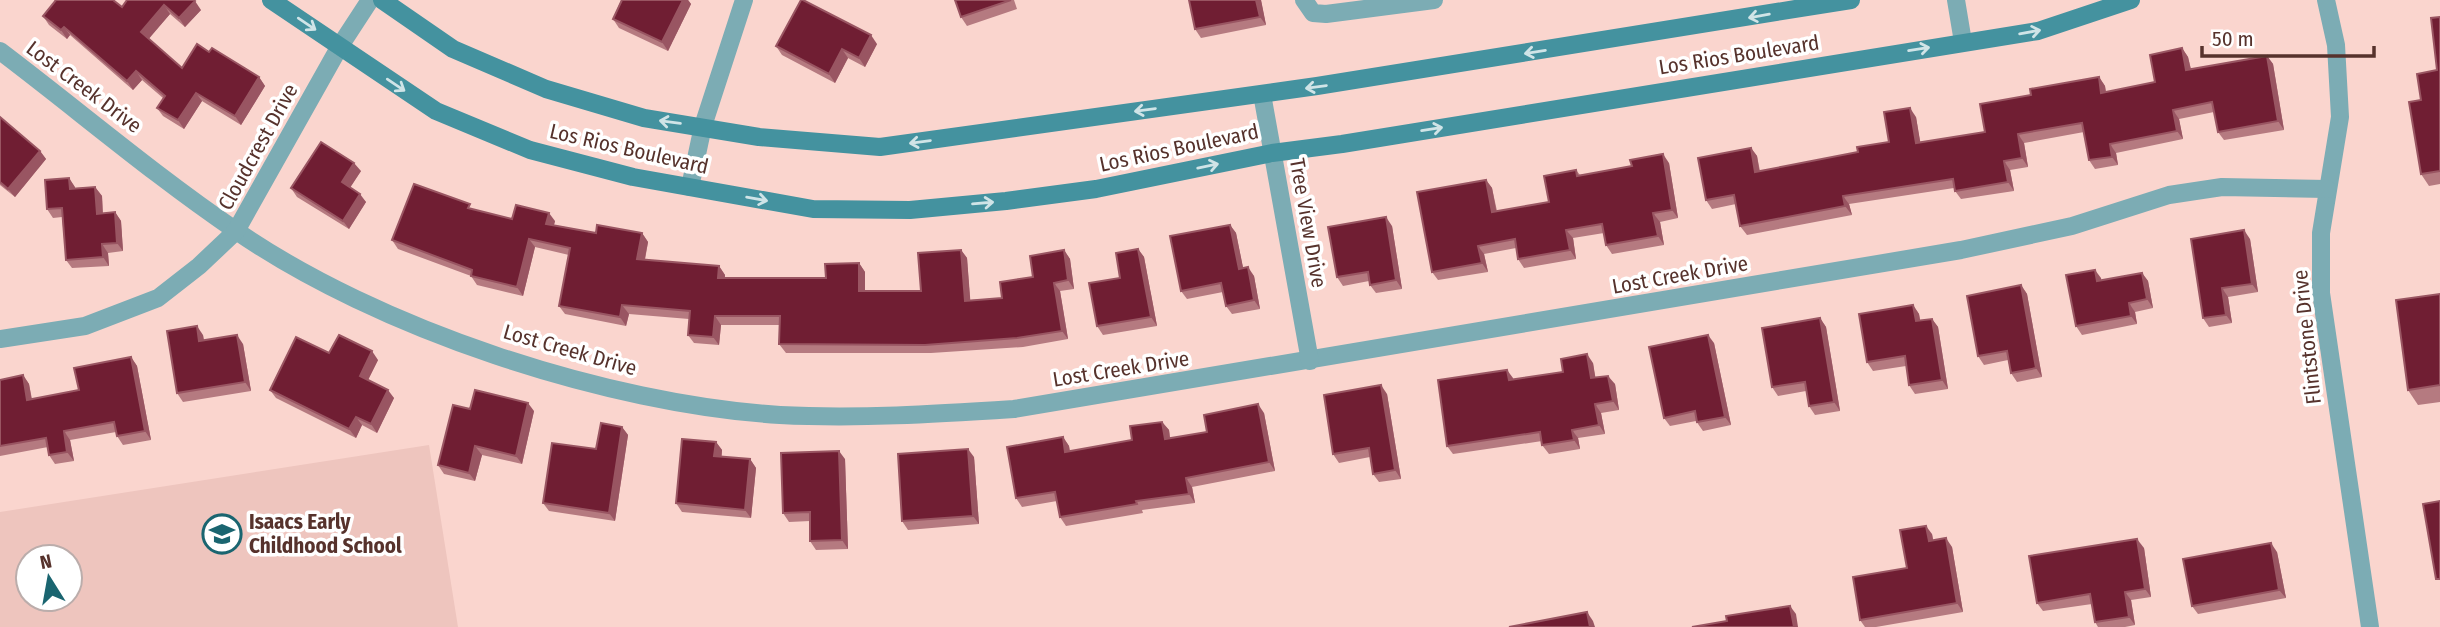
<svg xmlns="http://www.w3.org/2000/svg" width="2440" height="627" viewBox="0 0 2440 627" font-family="'Fira Sans Condensed',sans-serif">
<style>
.built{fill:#eec5be;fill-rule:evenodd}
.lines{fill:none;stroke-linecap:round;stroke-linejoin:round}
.minor{stroke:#7cacb4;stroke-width:18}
.secondary{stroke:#44929f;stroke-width:18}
.wall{fill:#b57a80}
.shaded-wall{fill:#995562}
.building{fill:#701e33;stroke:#995562;stroke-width:2}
.oneway{stroke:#d0e4e7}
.labels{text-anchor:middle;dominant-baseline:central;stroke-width:7;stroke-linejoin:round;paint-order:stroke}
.street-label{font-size:21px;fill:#56322c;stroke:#fff}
.poi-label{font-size:21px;font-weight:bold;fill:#56322c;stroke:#fff;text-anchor:start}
</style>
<rect width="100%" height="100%" fill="#fad5ce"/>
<path class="built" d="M429,445L458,627H0V512ZM28,557H70V599H28Z"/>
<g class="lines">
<g class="minor">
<path d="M1304,0L1313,13L1326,14L1434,0"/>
<path d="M1956,0L1963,42"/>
<path d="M2326,0L2336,45L2340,117L2321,233V293L2370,627"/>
<path d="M0,51C78,110 154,175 235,230C378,329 606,404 780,415C857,419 936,414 1014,409L1961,250L2072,226L2169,195L2222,187L2327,189"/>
<path d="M1262,94L1310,361"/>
<path d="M690,187L703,126L744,0"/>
<path d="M0,339L85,326L158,298L199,266L236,231L340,46L370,0"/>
</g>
<g class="secondary">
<path d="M271,0L436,111L530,150L633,177L813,209L910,210L1006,201L1096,189L1272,153L1342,144L2038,31L2131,0"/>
<path d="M382,0L453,49L546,89L644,118L759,137L880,147L1317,86L1851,0"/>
</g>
</g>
<g class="wall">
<path d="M54,0H113L122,7L127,0L201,10L185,27L170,14L148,39L182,68L209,52L259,77L265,86L241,125L202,101L184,129L163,116L157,108L163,98L142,80L133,90L70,35L67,39L49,25L43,16L55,1Z"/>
<path d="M621,0H688L691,4L668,51L619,28L613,19Z"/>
<path d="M955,0H1014L1017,9L967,26L961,17Z"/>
<path d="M1189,0H1261L1266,25L1201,38L1195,29Z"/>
<path d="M2440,17V184L2429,186L2421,174V100L2437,70Z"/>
<path d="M877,44L865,67L848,58L835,83L782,55L776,46Z"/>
<path d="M2182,48L2188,57L2191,69L2267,56L2273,64L2284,130L2224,140L2218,132L2214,112L2179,119L2183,139L2116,153L2118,165L2095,169L2089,160L2084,132L2024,143L2028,167L2010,170L2014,191L1961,199L1955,191L1954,188L1849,204L1852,215L1747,235L1740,226L1736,204L1712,209L1706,200L1751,148L1757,156L1760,171L1858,152L1889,142L1916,117L1920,142L1985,132L2031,95L2099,77L2105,86L2106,92L2155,82Z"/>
<path d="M0,117L40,151L46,159L15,197L0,185Z"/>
<path d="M1669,163L1678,218L1660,222L1664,245L1612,254L1606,245L1604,233L1573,238L1576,259L1524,268L1518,259L1516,248L1484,254L1488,272L1438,280L1432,272L1486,180L1492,188L1497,211L1549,202L1576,170L1580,175Z"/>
<path d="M361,171L350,187L366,202L349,229L297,197L291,188Z"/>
<path d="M69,178L75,188L95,187L102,196L103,213L115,212L121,221L123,251L108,253L109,266L72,268L66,260L62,217L53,218L47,209Z"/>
<path d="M473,209L512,219L555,221L554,225L596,233H642L648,242L645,260L719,266L725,275V278H826L859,263L865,272V291H921L961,250L967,258L970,300L1002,298L1033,277L1064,250L1070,259L1074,289L1060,291L1068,339L1023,347L931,353H786L779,344V325H721L719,345L694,343L688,335L689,319L629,314L626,326L565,314L559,306L569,255L535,247L523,296L477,285L471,276L398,249L392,240Z"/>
<path d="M1230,225L1236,233L1243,268L1254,276L1260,309L1232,314L1226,306L1223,292L1187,299L1181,291Z"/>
<path d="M1392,226L1402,289L1376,293L1370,285L1369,281L1343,286L1337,277Z"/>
<path d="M2250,239L2258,292L2228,297L2232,323L2209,327L2203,318Z"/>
<path d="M1138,249L1144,257L1157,326L1103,335L1097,326Z"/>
<path d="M2142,273L2148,281L2153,308L2135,312L2137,324L2082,335L2076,326L2101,278V281Z"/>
<path d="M2021,285L2027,294L2042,377L2017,382L2011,373L2008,360L1984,365L1978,356Z"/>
<path d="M2440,294V402L2418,405L2408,390Z"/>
<path d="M1913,305L1919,314L1920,321L1932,319L1938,327L1948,389L1915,394L1909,385L1906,366L1873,371L1867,362Z"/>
<path d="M1820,318L1826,327L1840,411L1815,415L1809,406L1806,391L1778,396L1772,387Z"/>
<path d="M203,335L204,340L243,344L251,391L183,402L177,393Z"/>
<path d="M1714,343L1731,425L1703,431L1696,421L1670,426L1664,418Z"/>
<path d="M329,353L378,360L368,380L394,398L377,433L362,425L356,438L276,398L270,390Z"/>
<path d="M131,357L137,366L151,440L123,445L117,436L116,432L70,440L74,461L55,464L49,455L48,447L0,456V380L23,375L29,384L32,399L79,390Z"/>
<path d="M1593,363L1595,377L1615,384L1619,410L1601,413L1605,434L1578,438L1580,449L1549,454L1542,445V441L1453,454L1447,446L1507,370L1513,380L1563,372Z"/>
<path d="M1387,394L1401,479L1379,482L1373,474L1370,457L1339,463L1333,454Z"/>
<path d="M470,409L534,411L522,464L482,455L475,481L444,474L438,465Z"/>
<path d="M1264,413L1275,471L1192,487L1195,503L1142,510L1143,513L1066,526L1060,517L1057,501L1022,507L1016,498L1063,437L1069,446L1070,451L1132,440L1162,422L1169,430L1170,438L1207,432Z"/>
<path d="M622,427L628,435L615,521L549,511L543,503L596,449Z"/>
<path d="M716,442L722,450L721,457L750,459L756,468L751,518L682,512L676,503Z"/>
<path d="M974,457L979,524L908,530L902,521Z"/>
<path d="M845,459L848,549L816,550L810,541V521L789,522L783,513Z"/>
<path d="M1932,534L1933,540L1952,547L1963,612L1876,627H1865L1860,620L1907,568Z"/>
<path d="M2144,548L2151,597L2131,600L2135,625L2125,627H2098L2095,622L2092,604L2043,611L2037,603Z"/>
<path d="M2277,552L2286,598L2198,614L2192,606Z"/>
</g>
<g class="shaded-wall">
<path d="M683,0H688L691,4L668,51L662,42Z"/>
<path d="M1256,0H1261L1266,25L1260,17Z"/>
<path d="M195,1L201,10L185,27L179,18Z"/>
<path d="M164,5L170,14L147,41L141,32Z"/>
<path d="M64,27L70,35L67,39L61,30Z"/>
<path d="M871,35L877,44L865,67L859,58Z"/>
<path d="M2182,48L2188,57L2193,79L2186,70Z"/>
<path d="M842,49L848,58L835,83L829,74Z"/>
<path d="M2267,56L2273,64L2284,130L2278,121Z"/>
<path d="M136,71L142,80L133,90L127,81Z"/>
<path d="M259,77L265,86L241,125L235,116Z"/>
<path d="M2099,77L2105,86L2107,101L2101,93Z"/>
<path d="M196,93L202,101L184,129L178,120Z"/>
<path d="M1910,108L1916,117L1922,152L1916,143Z"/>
<path d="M2173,110L2179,119L2183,139L2177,131Z"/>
<path d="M2018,134L2024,143L2028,167L2022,158Z"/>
<path d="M2110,144L2116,153L2118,165L2112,157Z"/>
<path d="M1751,148L1757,156L1761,181L1755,172Z"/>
<path d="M40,151L46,159L15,197L8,189Z"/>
<path d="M1663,154L1669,163L1678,218L1672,210Z"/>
<path d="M2004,161L2010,170L2014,191L2008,182Z"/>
<path d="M354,163L361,171L348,191L342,182Z"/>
<path d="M69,178L75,187L76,197L70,189Z"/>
<path d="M1486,180L1492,188L1498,220L1492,212Z"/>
<path d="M95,187L102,196L103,222L97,214Z"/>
<path d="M360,194L366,202L349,229L343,221Z"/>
<path d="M1843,196L1849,204L1852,215L1845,206Z"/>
<path d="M115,212L121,221L123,251L117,243Z"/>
<path d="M549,213L555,221L552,232L546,224Z"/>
<path d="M1653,213L1660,222L1664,245L1658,236Z"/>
<path d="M1386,217L1392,226L1402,289L1396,280Z"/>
<path d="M1230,225L1236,233L1245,277L1239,269Z"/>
<path d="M1566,230L1573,238L1576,259L1570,250Z"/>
<path d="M2244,230L2250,239L2258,292L2252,284Z"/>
<path d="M642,233L648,242L643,268L637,259Z"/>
<path d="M529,239L535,247L523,296L517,287Z"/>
<path d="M102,244L108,253L109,266L103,257Z"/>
<path d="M1478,246L1484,254L1488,272L1482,263Z"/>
<path d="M1138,249L1144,257L1157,326L1151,317Z"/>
<path d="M961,250L967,258L971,309L965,301Z"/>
<path d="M1064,250L1070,259L1074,289L1068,280Z"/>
<path d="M859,263L865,272V300L859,291Z"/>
<path d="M719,266L725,275L724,286L718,278Z"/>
<path d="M1248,267L1254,276L1260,309L1254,300Z"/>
<path d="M2095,270L2101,278L2103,290L2097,281Z"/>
<path d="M2142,273L2148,281L2153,308L2147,299Z"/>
<path d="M1054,283L1060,291L1068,339L1062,331Z"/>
<path d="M2021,285L2027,294L2042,377L2036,368Z"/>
<path d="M2222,288L2228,297L2232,323L2226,315Z"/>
<path d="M2129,303L2135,312L2137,324L2131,316Z"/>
<path d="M622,305L629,314L626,326L620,317Z"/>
<path d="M1913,305L1919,314L1922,330L1916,321Z"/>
<path d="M715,316L721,325L719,345L713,337Z"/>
<path d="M1820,318L1826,327L1840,411L1834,402Z"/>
<path d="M1932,319L1938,327L1948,389L1942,380Z"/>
<path d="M197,326L203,335L205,350L199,341Z"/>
<path d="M237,335L243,344L251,391L245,382Z"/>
<path d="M1708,335L1714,343L1731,425L1725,417Z"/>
<path d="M372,351L378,360L366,384L360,376Z"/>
<path d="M1587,354L1593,363L1597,387L1591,378Z"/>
<path d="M131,357L137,366L151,440L145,431Z"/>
<path d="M1507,370L1513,378L1515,389L1509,380Z"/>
<path d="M23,375L29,384L33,408L27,400Z"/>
<path d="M1608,376L1615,384L1619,410L1613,401Z"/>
<path d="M1381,385L1387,394L1401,479L1395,470Z"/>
<path d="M388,390L394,398L377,433L371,424Z"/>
<path d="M528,403L534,411L522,464L516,456Z"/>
<path d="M1258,404L1264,413L1275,471L1269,462Z"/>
<path d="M1595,404L1601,413L1605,434L1599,425Z"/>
<path d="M356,417L362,425L356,438L349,429Z"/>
<path d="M1162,422L1169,430L1171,447L1165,439Z"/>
<path d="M622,427L628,435L615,521L609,513Z"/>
<path d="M1572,430L1578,438L1580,449L1574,440Z"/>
<path d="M64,431L70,440L74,461L67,452Z"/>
<path d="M1063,437L1069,446L1071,461L1065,452Z"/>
<path d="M716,442L722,450L721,465L714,456Z"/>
<path d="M475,446L482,455L475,481L469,473Z"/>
<path d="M968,449L974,457L979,524L973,516Z"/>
<path d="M839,451L845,459L848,549L842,540Z"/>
<path d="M750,459L756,468L751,518L745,510Z"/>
<path d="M1186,478L1192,487L1195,503L1189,494Z"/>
<path d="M1926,526L1932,534L1935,550L1929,541Z"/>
<path d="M1946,538L1952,547L1963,612L1957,603Z"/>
<path d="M2137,539L2144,548L2151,597L2145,589Z"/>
<path d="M2271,543L2277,552L2286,598L2279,590Z"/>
<path d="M2125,592L2131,600L2135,625L2129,617Z"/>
<path d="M1790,606L1796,614L1798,627H1794Z"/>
<path d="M1587,612L1593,621L1595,627H1590Z"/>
</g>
<g class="building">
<path d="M56,0H113L122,7L127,0H194L195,1L179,18L164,5L141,32L182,68L197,44L209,52L212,48L259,77L235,116L196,93L178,120L157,108L165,96L136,71L127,81L64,27L61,30L43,16Z"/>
<path d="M622,0H683L662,42L613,19Z"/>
<path d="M801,0H803L871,35L859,58L842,49L829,74L776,46Z"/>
<path d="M955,0H1011L961,17Z"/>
<path d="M1189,0H1256L1260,17L1195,29Z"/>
<path d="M2440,17V171L2421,174L2409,102L2421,100L2417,74L2437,70L2431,18Z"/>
<path d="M2182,48L2186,70L2267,56L2278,121L2218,132L2212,102L2173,110L2177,131L2110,144L2112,157L2089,160L2082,123L2018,134L2022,158L2004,161L2008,182L1955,191L1953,179L1843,196L1845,206L1740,226L1734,195L1706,200L1698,158L1751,148L1755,172L1858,152L1857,147L1889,142L1884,112L1910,108L1916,143L1985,132L1980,104L2031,95L2030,89L2099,77L2101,93L2155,82L2150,55Z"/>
<path d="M0,117L40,151L8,189L0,182Z"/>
<path d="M321,142L354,163L342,182L360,194L343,221L291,188Z"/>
<path d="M1663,154L1672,210L1653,213L1658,236L1606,245L1602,224L1566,230L1570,250L1518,259L1515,239L1478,246L1482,263L1432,272L1417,192L1486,180L1492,212L1549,202L1544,176L1576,170L1577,176L1632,166L1630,160Z"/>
<path d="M69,178L70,189L95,187L97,214L115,212L117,243L102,244L103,257L66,260L62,208L47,209L45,180Z"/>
<path d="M414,184L470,204L468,208L512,219L516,205L549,213L546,224L596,233L597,225L642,233L637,259L719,266L718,278H826L825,264L859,263V291H921L918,253L961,250L965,301L1002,298L1000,282L1033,277L1030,256L1064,250L1068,280L1054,283L1062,331L1017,338L925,345L779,344L780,316H715L713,337L688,335L690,311L622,305L620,317L559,306L570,248L529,239L517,287L471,276L472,270L392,240Z"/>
<path d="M1386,217L1396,280L1370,285L1368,272L1337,277L1328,227Z"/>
<path d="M1230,225L1239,269L1248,267L1254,300L1226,306L1221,283L1181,291L1170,236Z"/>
<path d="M2244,230L2252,284L2222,288L2226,315L2203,318L2191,239Z"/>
<path d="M1138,249L1151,317L1097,326L1089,283L1120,278L1116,253Z"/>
<path d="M2095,270L2097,281L2142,273L2147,299L2129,303L2131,316L2076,326L2066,275Z"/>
<path d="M2021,285L2036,368L2011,373L2007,351L1978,356L1967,296Z"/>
<path d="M2440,294V385L2408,390L2396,300Z"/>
<path d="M1913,305L1916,321L1932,319L1942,380L1909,385L1905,356L1867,362L1859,314Z"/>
<path d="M1820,318L1834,402L1809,406L1805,382L1772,387L1762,328Z"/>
<path d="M197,326L199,341L237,335L245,382L177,393L167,331Z"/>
<path d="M339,335L372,351L360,376L388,390L371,424L356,417L349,429L270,390L296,337L329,353Z"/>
<path d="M1708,335L1725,417L1697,422L1695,411L1664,418L1649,347Z"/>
<path d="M1587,354L1591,378L1608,376L1613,401L1595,404L1599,425L1572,430L1574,440L1542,445L1540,432L1447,446L1438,380L1507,370L1509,380L1563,372L1561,359Z"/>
<path d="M131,357L145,431L117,436L114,422L64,431L67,452L49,455L46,438L0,446V380L23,375L27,400L79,390L74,368Z"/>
<path d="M1381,385L1395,470L1373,474L1369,448L1333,454L1324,395Z"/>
<path d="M475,390L528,403L516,456L475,446L469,473L438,465L453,405L470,409Z"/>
<path d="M1258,404L1269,462L1186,478L1189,494L1136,501L1137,504L1060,517L1055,492L1016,498L1007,447L1063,437L1065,452L1132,440L1130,426L1162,422L1165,439L1207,432L1204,415Z"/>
<path d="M601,423L622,427L609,513L543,503L552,443L596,449Z"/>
<path d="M682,439L716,442L714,456L750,459L745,510L676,503Z"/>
<path d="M968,449L973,516L902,521L898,454Z"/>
<path d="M839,451L842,540L810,541V512L783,513L781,453Z"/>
<path d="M2440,501V579H2436L2423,504Z"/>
<path d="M1926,526L1929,541L1946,538L1957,603L1860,620L1853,577L1907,568L1900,530Z"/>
<path d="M2137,539L2145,589L2125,592L2129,617L2095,622L2090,594L2037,603L2029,556Z"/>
<path d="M2271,543L2279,590L2192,606L2183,559Z"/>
<path d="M1790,606L1794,627H1692L1727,621L1726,616Z"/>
<path d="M1587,612L1590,627H1509Z"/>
</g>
<defs><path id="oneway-shaft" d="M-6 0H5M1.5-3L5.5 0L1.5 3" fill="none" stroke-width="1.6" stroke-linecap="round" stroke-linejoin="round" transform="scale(1.75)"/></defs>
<g class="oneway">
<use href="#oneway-shaft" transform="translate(1759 16) rotate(170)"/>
<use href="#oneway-shaft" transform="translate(307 24) rotate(34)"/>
<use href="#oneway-shaft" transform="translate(2030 32) rotate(-10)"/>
<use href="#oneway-shaft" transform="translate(1919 49) rotate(-9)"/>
<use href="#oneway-shaft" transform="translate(1535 52) rotate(171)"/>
<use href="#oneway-shaft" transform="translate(396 85) rotate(34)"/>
<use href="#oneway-shaft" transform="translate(1316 87) rotate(172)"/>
<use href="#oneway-shaft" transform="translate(1145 110) rotate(172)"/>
<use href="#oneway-shaft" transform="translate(670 122) rotate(-173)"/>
<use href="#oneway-shaft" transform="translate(1432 129) rotate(-9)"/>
<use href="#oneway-shaft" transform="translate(920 142) rotate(172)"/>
<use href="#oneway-shaft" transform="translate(1208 166) rotate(-12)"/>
<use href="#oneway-shaft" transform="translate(757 199) rotate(10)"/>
<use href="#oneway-shaft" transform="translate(983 203) rotate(-5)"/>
</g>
<defs>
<g id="school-ring" transform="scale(2.0125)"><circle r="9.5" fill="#fff" stroke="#1a6570" stroke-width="1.5"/><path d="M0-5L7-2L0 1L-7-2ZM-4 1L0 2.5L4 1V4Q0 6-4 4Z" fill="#1a6570"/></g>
</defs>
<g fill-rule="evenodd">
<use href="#school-ring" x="222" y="534"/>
</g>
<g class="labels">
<g class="street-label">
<text transform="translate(1739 55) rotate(-9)">Los Rios Boulevard</text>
<text transform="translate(84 87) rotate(37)">Lost Creek Drive</text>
<text transform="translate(258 147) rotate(-61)">Cloudcrest Drive</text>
<text transform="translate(1179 148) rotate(-12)">Los Rios Boulevard</text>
<text transform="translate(629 149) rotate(13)">Los Rios Boulevard</text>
<text transform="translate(1308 223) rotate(80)">Tree View Drive</text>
<text transform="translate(1680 275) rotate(-10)">Lost Creek Drive</text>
<text transform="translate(2307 337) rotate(-96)">Flintstone Drive</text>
<text transform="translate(570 350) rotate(16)">Lost Creek Drive</text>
<text transform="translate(1121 369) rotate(-9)">Lost Creek Drive</text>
</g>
<g class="poi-label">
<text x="249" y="522">Isaacs Early<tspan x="249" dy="24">Childhood School</tspan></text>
</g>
</g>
<g transform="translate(49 578) rotate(349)"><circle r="33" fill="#ffffff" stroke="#bbadab" stroke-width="2"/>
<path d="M0-5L12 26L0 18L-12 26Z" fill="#1a6570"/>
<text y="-10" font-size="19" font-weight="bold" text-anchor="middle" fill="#56322c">N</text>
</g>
<path d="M2202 46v10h172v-10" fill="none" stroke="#56322c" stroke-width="3.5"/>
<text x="2212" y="46" font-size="21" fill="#56322c" stroke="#ffffff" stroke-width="5" paint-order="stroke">50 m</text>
</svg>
